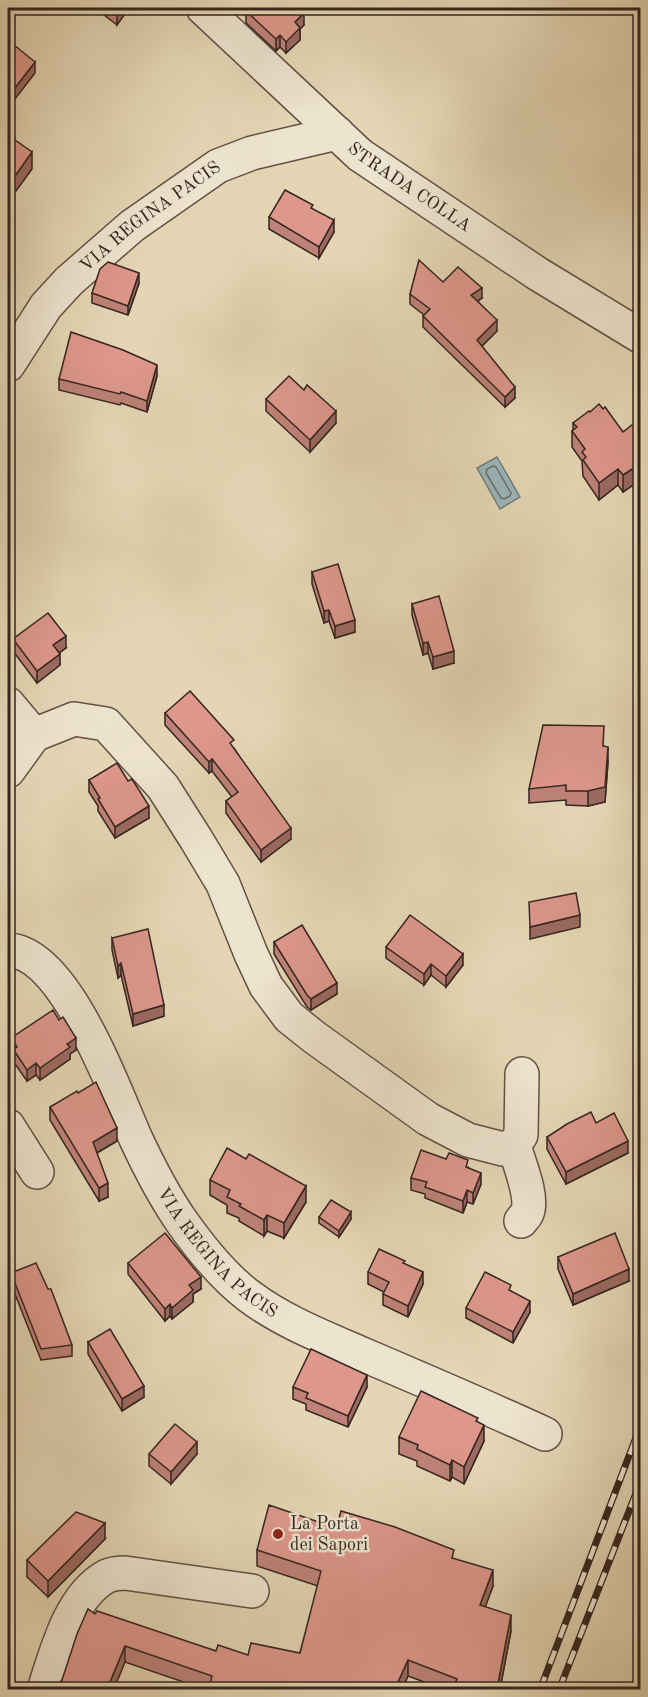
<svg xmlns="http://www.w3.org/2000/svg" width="648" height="1697" viewBox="0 0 648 1697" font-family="'Old Standard TT',serif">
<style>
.water{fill:#9bb6ba;stroke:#727c7c;stroke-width:1.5}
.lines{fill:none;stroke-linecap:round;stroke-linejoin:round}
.shore{stroke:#686e6c;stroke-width:1.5}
.minor-casing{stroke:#615144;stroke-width:36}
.minor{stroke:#ede4cf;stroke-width:33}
.rail-casing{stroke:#35251f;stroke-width:7}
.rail{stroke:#ede4cf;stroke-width:4.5;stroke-dasharray:14;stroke-linecap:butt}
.wall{fill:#be8278;stroke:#35251f;stroke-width:1.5}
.shaded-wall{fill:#9b6a61;stroke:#35251f;stroke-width:1.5}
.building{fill:#dd978b;stroke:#35251f;stroke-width:1.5}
.poi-dot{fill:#8f2418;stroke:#ede4cf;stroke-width:2}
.labels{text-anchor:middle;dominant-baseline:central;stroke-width:5;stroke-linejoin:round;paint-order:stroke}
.street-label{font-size:18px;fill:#35251f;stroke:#ede4cf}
.poi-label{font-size:18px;fill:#35251f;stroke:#ede4cf;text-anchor:start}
</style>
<rect width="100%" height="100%" fill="#e4d6b5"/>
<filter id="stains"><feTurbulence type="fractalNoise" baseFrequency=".00333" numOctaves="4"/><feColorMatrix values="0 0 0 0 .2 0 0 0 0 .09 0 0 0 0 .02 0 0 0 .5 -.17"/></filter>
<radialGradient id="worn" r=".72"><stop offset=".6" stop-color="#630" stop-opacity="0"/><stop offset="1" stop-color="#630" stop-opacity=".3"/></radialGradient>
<path class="water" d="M497,457L520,497L500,509L477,468Z"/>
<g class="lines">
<path class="shore" d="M493,466L496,467L511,493L510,496L504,499L501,498L486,473L487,469Z"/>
<g class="minor-casing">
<g id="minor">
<path id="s1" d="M203,8L360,155L538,274L640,336"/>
<path id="s2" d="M8,365L46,306L69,281L132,226L218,166L252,153L337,133"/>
<path d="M8,704L34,735"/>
<path d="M8,771L34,735L74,719L106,724L163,787L196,839L223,884L251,954L266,986L289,1017L314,1037L428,1119L468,1140L503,1149L514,1145L521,1135L522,1074"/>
<path id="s3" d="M8,950C66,952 115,1093 136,1139C149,1167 164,1196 182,1222C199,1246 225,1278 249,1296C282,1321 323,1337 362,1354C423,1380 484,1406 545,1434"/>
<path d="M8,1126L37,1172"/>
<path d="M514,1145C518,1161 534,1197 527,1213C526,1216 523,1218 521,1221"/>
<path d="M44,1690C56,1653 70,1596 107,1576C112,1574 119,1573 125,1573L252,1591"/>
</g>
</g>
<use href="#minor" class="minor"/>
<g class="rail-casing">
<g id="rail">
<path d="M540,1690L640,1427"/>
<path d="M559,1690L640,1483"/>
</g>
</g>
<use href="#rail" class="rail"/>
</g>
<g class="wall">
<path d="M95,8H129L117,25Z"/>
<path d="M246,11L304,25L300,29V40L286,53L280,47L276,51L246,23Z"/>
<path d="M269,217L334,232L319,258L269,229Z"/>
<path d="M443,282L482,298L478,301L497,331L482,346L515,398L505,407L423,327V316L424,315L410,304V294Z"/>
<path d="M139,283L128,315L92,303V293Z"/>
<path d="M157,376L147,412L121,403L120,405L59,390V379Z"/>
<path d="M266,399L336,423L310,452L266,411Z"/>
<path d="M603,409L623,432L640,423V480L623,492L618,485L599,500L583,476L582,461L572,447V431L573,430V423L590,412Z"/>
<path d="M312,572L355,632L335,638L329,621L324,623L312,584Z"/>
<path d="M412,604L454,663L433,669L428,653L423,655L412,615Z"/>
<path d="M13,639L66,648L59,653L60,665L37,683L13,651Z"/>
<path d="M165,713L234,748L291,839L261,862L226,813V801L232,797L212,771L209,773L165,725Z"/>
<path d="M604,746L608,762L605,802L588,806L566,805V800L529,803V789Z"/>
<path d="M89,780L149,818L115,838L98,811V806L89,792Z"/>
<path d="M112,938L164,1016L133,1026L121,975L118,978L112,950Z"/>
<path d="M274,942L337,994L311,1010L307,1007L274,954Z"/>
<path d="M386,947L463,965L446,987L431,975L424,985L386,958Z"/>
<path d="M11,1038L76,1050L70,1054V1059L40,1080L36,1075L27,1081L13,1061V1053L11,1049Z"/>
<path d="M78,1093L117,1141L97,1153L108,1197L99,1201L50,1120V1107Z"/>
<path d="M596,1123L628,1153L566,1184L547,1149V1137Z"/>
<path d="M468,1167L481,1184L473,1204L467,1202L463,1213L425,1198V1194L411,1190V1178Z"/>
<path d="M210,1180L306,1202L284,1238L267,1231L264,1236L239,1221V1218L227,1213V1205L210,1195Z"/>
<path d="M319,1217L351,1219L339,1237L319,1223Z"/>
<path d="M558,1257L629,1281L573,1305L558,1269Z"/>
<path d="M128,1263L201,1289L193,1294V1302L172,1319L170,1316L165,1321L128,1274Z"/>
<path d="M405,1264L423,1284L408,1317L383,1305V1294L384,1292L368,1284V1272Z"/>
<path d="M11,1273L72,1345V1356L41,1360L11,1284Z"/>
<path d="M511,1291L530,1312L513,1343L466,1318V1308Z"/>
<path d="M88,1342L144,1397L122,1411L88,1354Z"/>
<path d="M293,1387H367L348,1427L306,1410V1404L293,1399Z"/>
<path d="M478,1422L484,1441L464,1484L452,1477L450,1481L417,1466V1461L399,1454V1437Z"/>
<path d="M149,1454H197L171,1484L149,1466Z"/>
<path d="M336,1528L454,1559L493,1586L485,1607L511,1631L500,1689H443L408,1676L402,1689H204L125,1662L57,1687L62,1680L95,1614L216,1651L248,1655L300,1653L318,1586L257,1566V1550Z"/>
<path d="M105,1539L48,1597L27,1577V1560Z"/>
</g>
<g class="shaded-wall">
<path d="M122,8H129L117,25V13Z"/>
<path d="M304,13V25L300,29V40L286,53V42L295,22Z"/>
<path d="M280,35V47L276,51V39Z"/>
<path d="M35,62V73L8,108V97Z"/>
<path d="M32,152V169L8,202V186Z"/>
<path d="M334,220V232L319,258V247Z"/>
<path d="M139,273V283L128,315V306Z"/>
<path d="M482,288V298L471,305V295Z"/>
<path d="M497,320V331L477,351V340Z"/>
<path d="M157,365V376L147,412V401Z"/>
<path d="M515,387V398L505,407V397Z"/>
<path d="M336,411V423L310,452V440Z"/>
<path d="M640,464V480L623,492V475Z"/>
<path d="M618,469V485L599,500V483Z"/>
<path d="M329,610V621L324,623V611Z"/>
<path d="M355,620V632L335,638V626Z"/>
<path d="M66,636V648L53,657V645Z"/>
<path d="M428,642V653L423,655V643Z"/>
<path d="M454,651V663L433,669V657Z"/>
<path d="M60,654V665L37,683V671Z"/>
<path d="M608,747V762L605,802L588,806V791Z"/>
<path d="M212,759V771L209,773V762Z"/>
<path d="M149,806V818L115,838V827Z"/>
<path d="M291,828V839L261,862V850Z"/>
<path d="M580,915V927L530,939V927Z"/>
<path d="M463,954V965L446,987V976Z"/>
<path d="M121,963V975L118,978V966Z"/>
<path d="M431,964V975L424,985V974Z"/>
<path d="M337,983V994L311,1010V999Z"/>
<path d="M164,1005V1016L133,1026V1014Z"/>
<path d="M76,1038V1050L70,1054V1059L40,1080V1068L67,1044Z"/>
<path d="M36,1063V1075L27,1081V1070Z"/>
<path d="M117,1128V1141L93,1155V1142Z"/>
<path d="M628,1141V1153L566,1184V1172Z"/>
<path d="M481,1173V1184L473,1204V1193Z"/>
<path d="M108,1183V1197L99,1201V1188Z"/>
<path d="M306,1186V1202L284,1238V1223Z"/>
<path d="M467,1190V1202L463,1213V1201Z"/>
<path d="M351,1212V1219L339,1237V1231Z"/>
<path d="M267,1215V1231L264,1236V1220Z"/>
<path d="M629,1269V1281L573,1305V1294Z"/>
<path d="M423,1272V1284L408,1317V1306Z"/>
<path d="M201,1277V1289L193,1294V1302L172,1319V1308L189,1285Z"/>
<path d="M530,1301V1312L513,1343V1332Z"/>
<path d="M170,1304V1316L165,1321V1309Z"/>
<path d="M367,1375V1387L348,1427V1416Z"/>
<path d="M144,1386V1397L122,1411V1399Z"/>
<path d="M484,1425V1441L464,1484V1467Z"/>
<path d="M197,1442V1454L171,1484V1472Z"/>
<path d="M452,1460V1477L450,1481V1465Z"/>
<path d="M105,1523V1539L48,1597V1581Z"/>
<path d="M493,1570V1586L480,1621V1605Z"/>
<path d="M511,1615V1631L500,1689H497Z"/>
<path d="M125,1646V1662L114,1689H107Z"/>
<path d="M408,1660V1676L402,1689H396L398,1682Z"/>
<path d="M10,1663V1680L8,1685V1668Z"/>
</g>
<g class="building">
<path d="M110,8H122L117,13Z"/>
<path d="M250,8H299L304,13L295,22L300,28L286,42L280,35L276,39L246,11Z"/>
<path d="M8,40L35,62L8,97Z"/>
<path d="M8,135L32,152L8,186Z"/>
<path d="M285,190L313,205L311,208L334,220L319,247L269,217Z"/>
<path d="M419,260L443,282L458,267L482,288L471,295L497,320L477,340L515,387L505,397L423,316L430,309L410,294Z"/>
<path d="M108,262L139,273L128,306L92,293L100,269Z"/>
<path d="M71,332L123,350L157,365L147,401L121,392L120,394L59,379Z"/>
<path d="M289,376L304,390L307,385L336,411L310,440L266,399Z"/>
<path d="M599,404L603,409L605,407L623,432L638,420L640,423V464L623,475L618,469L599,483L583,460L586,457L582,452L585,449L572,431L577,427L573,423L589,411L590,412Z"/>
<path d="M338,564L355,620L335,626L329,610L324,611L312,572Z"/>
<path d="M439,596L454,651L433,657L428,642L423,643L412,604Z"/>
<path d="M48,613L66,636L53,645L60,654L37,671L13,639Z"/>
<path d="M190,691L234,740L230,743L291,828L261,850L226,801L238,792L212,759L209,762L165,713Z"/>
<path d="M543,725L604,726L603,746L608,747L605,787L588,791H566V785L529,789Z"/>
<path d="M117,763L128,781L132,779L149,806L115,827L98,799L100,798L89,780Z"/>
<path d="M576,893L580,915L530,927L529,902Z"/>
<path d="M410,915L463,954L446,976L431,964L424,974L386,947Z"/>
<path d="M302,925L337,983L311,999L307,995L274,942Z"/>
<path d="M148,929L164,1005L133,1014L121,963L118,966L112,938Z"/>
<path d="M53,1010L59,1020L63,1017L76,1038L67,1044L70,1047L40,1068L36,1063L27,1070L13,1049L17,1047L11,1038Z"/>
<path d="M96,1082L117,1128L93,1142L108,1183L99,1188L50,1107L77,1091L78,1093Z"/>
<path d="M591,1112L596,1123L614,1113L628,1141L566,1172L547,1137L567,1124Z"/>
<path d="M227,1148L246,1159L249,1154L306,1186L284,1223L267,1215L264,1220L239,1206L241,1204L227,1197L230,1190L210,1180Z"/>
<path d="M421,1150L446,1159L449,1153L468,1160L466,1167L481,1173L473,1193L467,1190L463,1201L425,1187L427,1182L411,1178Z"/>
<path d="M331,1200L351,1212L339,1231L319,1217Z"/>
<path d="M165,1233L201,1277L189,1285L193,1290L172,1308L170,1304L165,1309L128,1263Z"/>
<path d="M615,1233L629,1269L573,1294L558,1257Z"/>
<path d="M379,1249L405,1261L403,1263L423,1272L408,1306L383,1294L389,1282L368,1272Z"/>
<path d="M36,1263L48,1289H51L72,1345L41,1349L11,1273Z"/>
<path d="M485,1272L511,1285L509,1290L530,1301L513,1332L466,1308Z"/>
<path d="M110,1329L144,1386L122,1399L88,1342Z"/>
<path d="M311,1349L367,1375L348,1416L306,1398L308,1393L293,1387Z"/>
<path d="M421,1391L478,1418L476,1421L484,1425L464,1467L452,1460L450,1465L417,1449L418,1445L399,1437Z"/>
<path d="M175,1424L197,1442L171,1472L149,1454Z"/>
<path d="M269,1505L336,1528L341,1511L395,1527L454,1550L452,1558L493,1570L480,1605L511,1615L497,1689H452L457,1679L408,1660L398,1682L396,1689H367L362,1684L360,1689H209L212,1676L125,1646L107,1689H53L57,1687L62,1680L77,1634L88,1609L95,1614L97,1611L216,1651L218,1645L248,1655L251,1643L300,1653L321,1571L257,1550Z"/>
<path d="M76,1512L105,1523L48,1581L27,1560Z"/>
</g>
<circle class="poi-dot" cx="278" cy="1534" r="6"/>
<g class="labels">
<g class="street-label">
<text stroke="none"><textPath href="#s1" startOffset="274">STRADA COLLA</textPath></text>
<text stroke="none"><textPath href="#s2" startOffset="208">VIA REGINA PACIS</textPath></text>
<text stroke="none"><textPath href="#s3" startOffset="378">VIA REGINA PACIS</textPath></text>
</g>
<g class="poi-label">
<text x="290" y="1524">La Porta<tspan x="290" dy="21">dei Sapori</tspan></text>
</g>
</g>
<rect width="648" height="1697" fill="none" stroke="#e4d6b5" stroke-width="30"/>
<rect x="9" y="9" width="630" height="1679" fill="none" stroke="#35251f" stroke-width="3"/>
<rect x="15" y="15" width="618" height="1667" fill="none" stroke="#35251f" stroke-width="1.5"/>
<rect width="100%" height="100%" filter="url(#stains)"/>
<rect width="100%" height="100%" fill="url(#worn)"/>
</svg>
